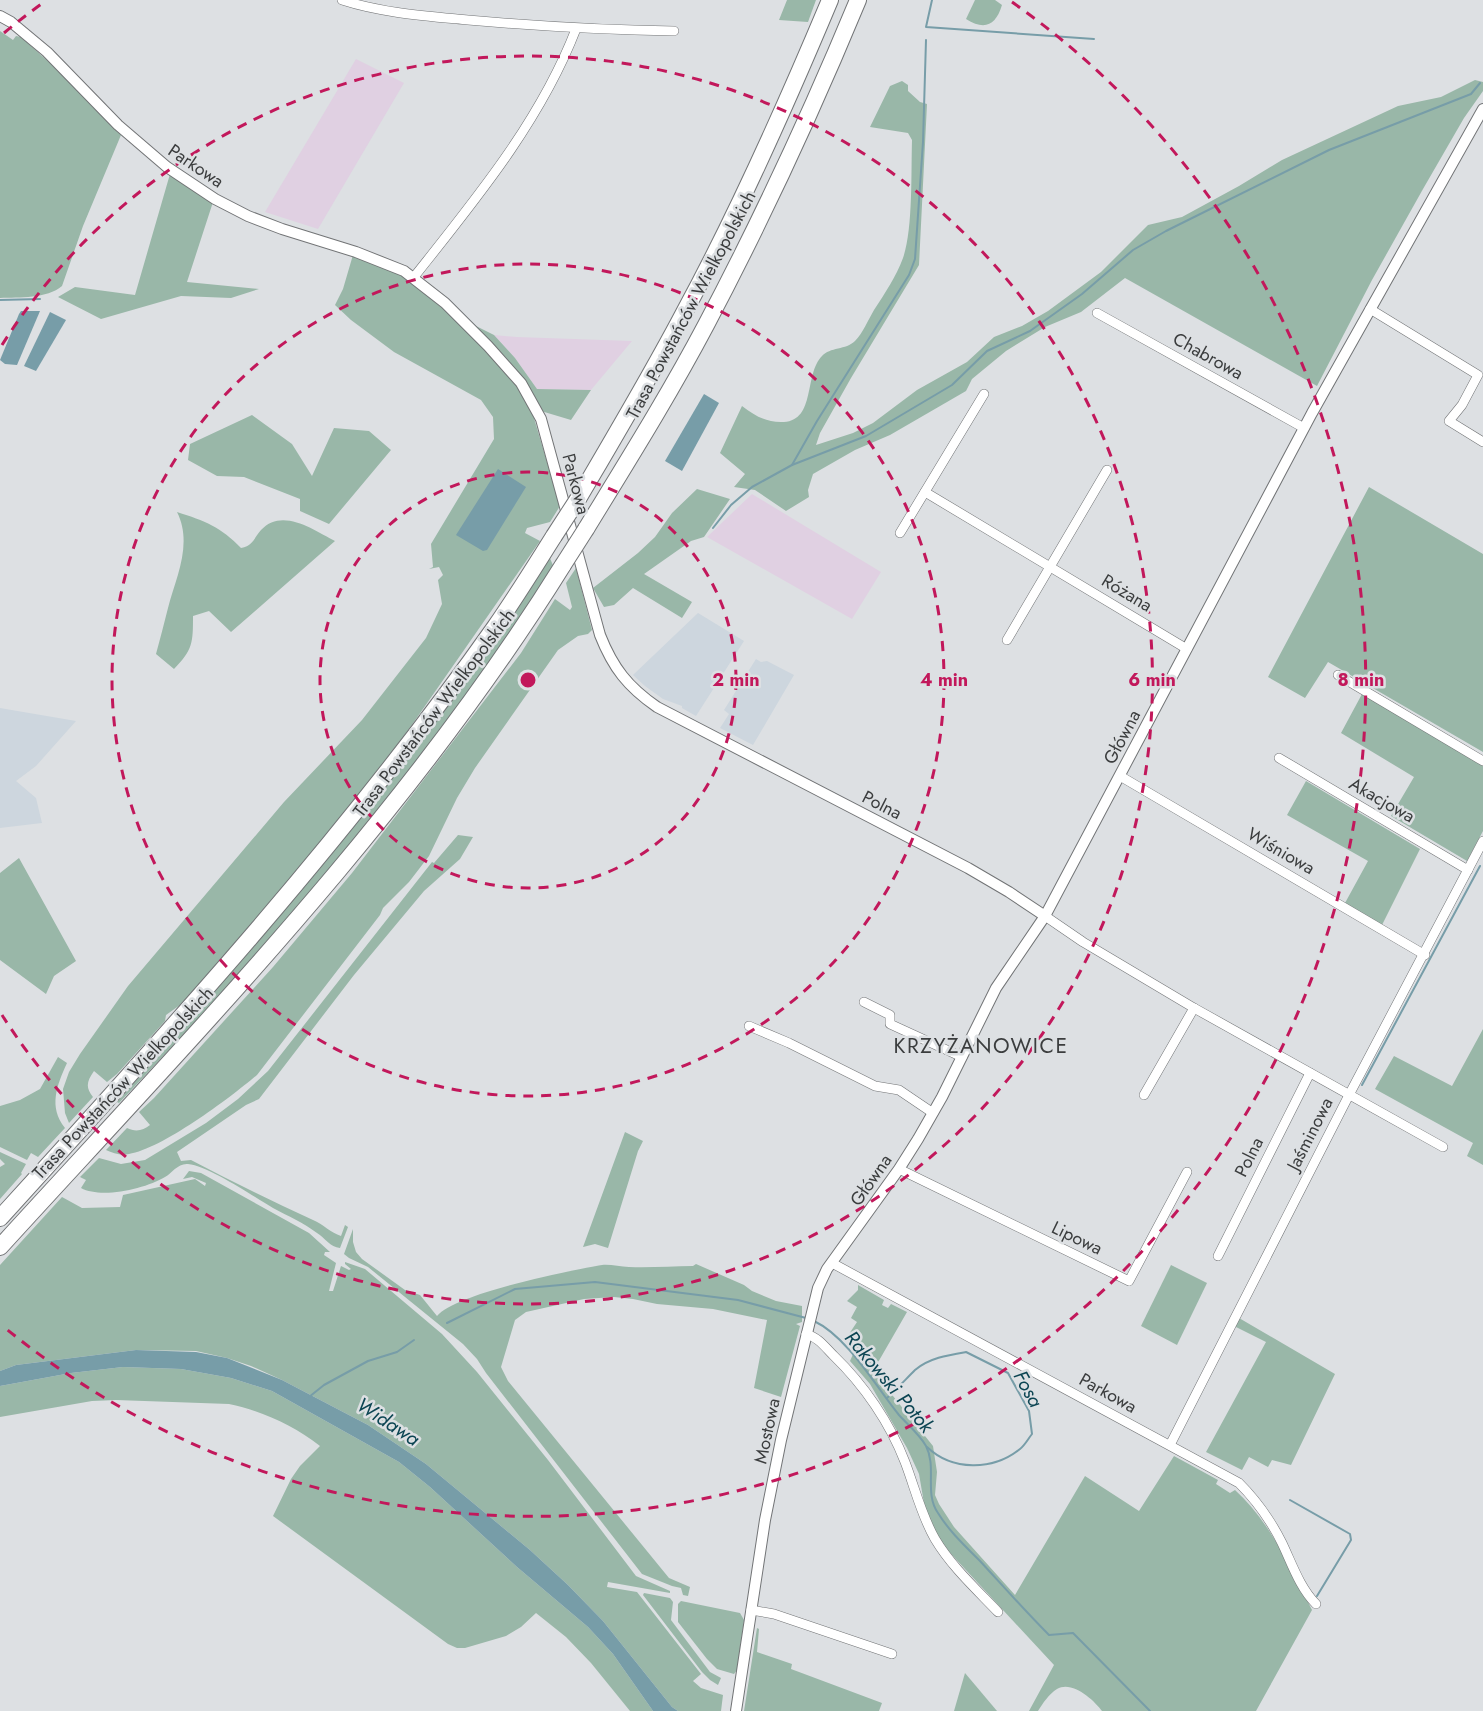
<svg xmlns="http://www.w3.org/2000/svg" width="1483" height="1711" viewBox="0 0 1483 1711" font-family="Jost,sans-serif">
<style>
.built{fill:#cdd6de}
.industrial{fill:#e0d0e2}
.green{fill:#99b7a8}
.water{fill:#779da8}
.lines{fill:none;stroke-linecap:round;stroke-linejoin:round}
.stream{stroke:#779da8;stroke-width:2}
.minor-casing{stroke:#727476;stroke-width:10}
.tertiary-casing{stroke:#727476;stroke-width:12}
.motorway-casing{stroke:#727476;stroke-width:18}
.minor{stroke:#fff;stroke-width:9}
.tertiary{stroke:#fff;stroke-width:10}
.motorway{stroke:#fff;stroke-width:16}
.motorway-bridge-casing{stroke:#727476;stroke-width:18;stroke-linecap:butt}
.motorway-bridge{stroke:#fff;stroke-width:16}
.ring{fill:none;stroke:#c2185b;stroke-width:3;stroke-dasharray:10 8}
.labels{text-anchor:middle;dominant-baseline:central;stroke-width:5;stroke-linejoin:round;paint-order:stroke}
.street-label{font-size:18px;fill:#3b3d3e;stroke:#dde0e3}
.water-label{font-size:20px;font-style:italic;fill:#0c4553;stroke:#dde0e3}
.quarter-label{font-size:21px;letter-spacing:1.5px;fill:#3b3d3e;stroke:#dde0e3}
.centre{fill:#c2185b;stroke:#dde0e3;stroke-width:3}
.ring-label{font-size:18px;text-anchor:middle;font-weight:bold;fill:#c2185b;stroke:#dde0e3;stroke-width:5;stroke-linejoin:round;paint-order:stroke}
</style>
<rect width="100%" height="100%" fill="#dde0e3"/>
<g class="built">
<path d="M698,613L744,641L696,716L682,708V706L663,699L645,686L633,675Z"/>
<path d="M756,659L761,662L767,661L794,675L753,745L720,728L729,714L724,710Z"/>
<path d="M0,708L76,721L36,766L16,781L36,798L42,823L0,828Z"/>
</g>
<g class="industrial">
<path d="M356,59L404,83L318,229L265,212Z"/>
<path d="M494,335L517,337L632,341L591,390L537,389L515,358Z"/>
<path d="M752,494L881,572L852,619L707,537Z"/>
</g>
<g class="green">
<path d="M787,0H816L808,22L779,20Z"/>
<path d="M975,0H995L1002,5C996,25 985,31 966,19Z"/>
<path d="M0,31L13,40L16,36L21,37L51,64L121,135L83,226L62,286C47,299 19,297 0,298Z"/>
<path d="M1475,80L1483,82V91L1464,118L1423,189L1372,280L1317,386L1125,278L1081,312L1045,327L1006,351L972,379L966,391L890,435L855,450L813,474L808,490L809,497L786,511L755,490L734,487L745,474L720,453L742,406C755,416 767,423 784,422C816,420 804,374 822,356C830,347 846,350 855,341C863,333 868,320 874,310C885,293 896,277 903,258C913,230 911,172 912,140L908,133L870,127L890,86L902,81L908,85V91L920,102L927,104L919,265L851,378L820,433L816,445L853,433L873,423L917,390L967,362L994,337L1022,326L1048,311L1101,272L1148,225L1182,217L1239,186L1282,160L1398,106L1441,97Z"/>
<path d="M170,174L213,202L187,282L259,289L231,298L181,296L101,319L58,297L75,287L135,295Z"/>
<path d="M355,248L411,272L427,282L476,326L494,335L515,358L537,389L591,390L571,420L531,408L560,506L550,522L527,528L525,533L540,541L409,729L367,785L305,863L226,955L180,1005L166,1015L165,1021L117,1074L107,1082L94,1071C87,1081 85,1087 93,1097L69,1123L65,1113L63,1089L69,1072L80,1054L128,986L284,802L362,720L426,638L442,604L438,580L443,575L439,567L429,569L433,567L431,544L494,439L493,417L481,400L394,352L351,320L335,305L343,289Z"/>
<path d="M252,415L292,444L312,476L334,428L369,431L391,450L329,524L300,511V499L244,477L217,476L188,460L190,444Z"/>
<path d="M1369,487L1483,554V752L1328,662L1305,698L1268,677Z"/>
<path d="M697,489L730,499L704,537L691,541L644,574L692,602L682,618L633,588L614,605L604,607L593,588L638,553L655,537L672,513Z"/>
<path d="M177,512C205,521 221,527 241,548C254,545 253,539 261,530C282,507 314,530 335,541L231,632L209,611L193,616C193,642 193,650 174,669L156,654C160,639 164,624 168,608C176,577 193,544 177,512Z"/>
<path d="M549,556L555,570C490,662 428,754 356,841C281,932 200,1017 119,1103L117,1102L255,944Z"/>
<path d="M576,568L592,630L588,634L578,636L558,650L475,768L457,798L429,856L409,882L383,908L380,915L257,1075C230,1098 162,1149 129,1154C121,1156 113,1153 106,1150L127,1128C135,1132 143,1131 150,1125L139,1112L154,1098L273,967L352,873L521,653L555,599L570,610L572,607L566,583Z"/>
<path d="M1362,694L1483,765V831L1467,861L1391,816L1414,777L1341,733Z"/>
<path d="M1306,781L1420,849L1382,925L1345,903L1368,861L1287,815Z"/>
<path d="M458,835L473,837L460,859L424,891L354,975L259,1099L246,1105L177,1152L181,1161L191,1160C231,1181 272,1201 313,1220C323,1224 331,1233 341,1236L345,1225L348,1227L340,1248C330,1247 325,1238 317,1233C304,1223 288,1216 273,1208C254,1197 209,1166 188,1164C178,1163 172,1173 165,1177C145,1189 101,1199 81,1188L86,1180L80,1177L99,1158L121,1164L145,1160L206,1123L238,1099L268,1071L432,862L434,863Z"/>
<path d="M19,858L76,961L54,976L46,994L0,960V873Z"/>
<path d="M1483,1029V1165L1467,1156L1473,1143L1375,1089L1394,1056L1452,1086Z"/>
<path d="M58,1057L67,1063C57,1085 48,1107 65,1128L38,1157L31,1153L27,1160L0,1147V1106L20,1100L40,1089Z"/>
<path d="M625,1132L643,1141L638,1151L608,1248L595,1244L583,1247Z"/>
<path d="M0,1152L26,1164L21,1173L22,1174L0,1199V1167L5,1164L0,1159Z"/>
<path d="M189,1171L201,1173L309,1233L330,1252H325L324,1255L336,1263L329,1291H333L341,1266L349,1270L351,1269L345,1264V1262L365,1269L442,1334L477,1372L548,1460L636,1576L670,1591V1593L608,1582L607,1587L637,1592L701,1674L693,1681L701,1688L723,1695L721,1711H678L672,1707L603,1621L568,1585L530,1550L426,1464L368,1425L282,1380L251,1366L227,1358L196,1351L136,1350L16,1365L0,1371V1265L62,1197L82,1208L120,1207L123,1195L195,1179L205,1186L206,1183L192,1177L183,1179Z"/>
<path d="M353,1229V1242L356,1252L362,1259L405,1290L420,1295L437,1316C457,1293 568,1271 602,1265C610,1264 620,1267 629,1267C650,1268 672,1266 693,1266L696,1264L744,1285L752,1291L776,1301L802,1306V1322L796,1324L800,1326L781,1397L754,1388L767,1320L713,1309L657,1304L633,1299L614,1297L584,1299L526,1312L515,1320L501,1367L508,1381L669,1578L690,1587L688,1596L683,1595L681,1588L672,1586L642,1574L486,1373L477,1359L463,1344L368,1267L349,1258L344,1254Z"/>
<path d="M1171,1265L1207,1283L1177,1345L1141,1326Z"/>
<path d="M858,1285L884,1300L882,1305L888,1308L891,1304L907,1312L873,1371L933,1446L937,1472L935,1495L939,1504L954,1527L1015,1595L1085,1476L1139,1511L1174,1456L1218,1480L1216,1484L1230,1493L1235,1490C1270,1522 1291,1568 1312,1610L1256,1711H1102C1094,1700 1072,1680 1057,1689C1049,1694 1043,1703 1038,1711H1029L1054,1665L939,1541L925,1509L919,1474L907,1448L870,1384L850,1361L854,1352L849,1334L857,1322L851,1318L857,1307L847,1301L858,1290Z"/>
<path d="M1239,1318L1335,1374L1291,1465L1272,1460L1268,1467L1249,1457L1242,1470L1206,1452L1266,1342L1234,1326Z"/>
<path d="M123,1367L181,1369L231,1378L272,1391L399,1462L430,1487L517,1567L588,1627L613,1654L653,1711H630L591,1663L566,1637L536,1613L521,1627L506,1636L465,1648H457L448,1644L273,1516L291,1479L300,1466L320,1446C293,1425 262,1411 229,1404L116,1400L92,1401L0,1417V1386L71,1373Z"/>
<path d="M644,1593L670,1598L673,1602L671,1620L710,1672L721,1678L718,1685L710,1680L702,1672L643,1595Z"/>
<path d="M681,1601L740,1613L744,1620L737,1670L734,1674L717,1669L707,1659L678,1622V1604Z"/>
<path d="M757,1628L759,1629L757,1652L792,1664L791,1669L882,1703L879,1711H744Z"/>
<path d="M965,1673L997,1711H954Z"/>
</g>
<g class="water">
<path d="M21,311H40L17,365L5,364L0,360L19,314Z"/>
<path d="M50,312L66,320L36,371L24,366Z"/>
<path d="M704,394L719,403L682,471L665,461Z"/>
<path d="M498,469L526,487L487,550L483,551L456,535Z"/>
<path d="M136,1350L196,1352L227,1358L282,1380L368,1425L426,1464L530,1550L568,1585L603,1621L672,1707L678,1711H653L613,1654L588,1627L517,1567L430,1487L399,1462L272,1391L231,1378L181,1369L123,1367L71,1373L0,1386V1371L16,1365Z"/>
</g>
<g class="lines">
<g class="stream">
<path d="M932,0L926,27L1094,39"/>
<path d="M0,300L40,299"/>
<path d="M792,465L817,421L909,275L915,259L923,142L926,40"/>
<path d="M713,528L731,505L752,487L792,465L866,436L952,385L987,351L1030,331L1082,294L1133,250L1166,231L1329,150L1471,94L1480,83"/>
<path d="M1362,1085L1480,866"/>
<path d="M814,1321C848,1337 876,1387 899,1415C908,1425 920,1435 926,1446C937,1467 924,1493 938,1513C949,1531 965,1546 980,1561C1003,1586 1025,1611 1049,1635L1073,1633L1150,1711"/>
<path d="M447,1323L515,1289L595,1282L738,1300L806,1318"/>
<path d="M309,1397L324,1385L368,1361L397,1352L414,1340"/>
<path d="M887,1398C897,1389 906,1379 915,1370C929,1358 948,1355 966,1352L1008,1373L1029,1411L1032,1434C1028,1439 1025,1445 1020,1449C993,1471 952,1471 927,1447"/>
<path d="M1290,1500L1350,1534L1351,1540L1317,1596"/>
</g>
<g class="minor-casing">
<g id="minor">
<path d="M342,0C382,13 426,16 468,20C537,26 605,30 674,31"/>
<path d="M414,277C475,200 540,122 576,29"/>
<path d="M1370,309L1478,375L1462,405L1449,421L1483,442"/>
<path d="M1097,313L1304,428"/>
<path d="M925,492L1187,649"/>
<path d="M900,533L984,394"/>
<path d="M1007,640L1107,470"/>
<path d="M1338,675L1483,761"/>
<path d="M1279,758L1468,870"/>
<path d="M1120,776L1425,955"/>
<path d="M1045,916L1083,942L1194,1008L1443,1147"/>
<path d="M864,1002L890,1015V1024L962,1057"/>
<path d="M749,1026L789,1043L875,1086L899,1090L933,1113"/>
<path d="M1144,1095L1194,1008"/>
<path d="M899,1169L1129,1281L1187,1172"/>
<path d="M1218,1256L1310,1073"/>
<path d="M832,1263L1239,1483C1257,1501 1271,1521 1282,1543C1292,1564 1300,1588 1316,1604"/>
<path d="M806,1334C818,1337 825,1347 834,1356C864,1385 890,1423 905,1462C915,1488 921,1515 935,1539C951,1566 976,1589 998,1612"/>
<path d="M1170,1445L1349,1095L1483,841"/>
<path d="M751,1610L774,1614L892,1654"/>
</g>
</g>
<g class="tertiary-casing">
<g id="tertiary">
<path d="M0,16L11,22L47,52L118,125L167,167L215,199L248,216L282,229L356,252L404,271L445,303L488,346L521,383L541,419L600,635C613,668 628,687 657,707L968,868L1009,892L1045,916"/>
<path d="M736,1711L765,1520L781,1440L818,1288L827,1269L899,1169L918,1139L942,1097L996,988L1045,916L1312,413L1483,109"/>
</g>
</g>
<g class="motorway-casing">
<g id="motorway">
<path d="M578,499C615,436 652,374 686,309C740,209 786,105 830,0"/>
<path d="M586,529C627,462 669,395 706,325C762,219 812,111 858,0"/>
<path d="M0,1218C173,1028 347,837 495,627C516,597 535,566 554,536"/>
<path d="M0,1247C199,1029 407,816 563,565"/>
</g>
</g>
<use href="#minor" class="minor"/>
<use href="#tertiary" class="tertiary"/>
<use href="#motorway" class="motorway"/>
<g class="motorway-bridge-casing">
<g id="motorway-bridge">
<path d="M554,536L578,499"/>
<path d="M563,565L586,529"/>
</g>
</g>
<use href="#motorway-bridge" class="motorway-bridge"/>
</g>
<g class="ring">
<circle cx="528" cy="680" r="208"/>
<circle cx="528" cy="680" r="416"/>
<path d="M2 345A624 624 0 1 1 2 1015"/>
<path d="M4 33A833 833 0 0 1 44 2M1012 2A833 833 0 1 1 4 1327"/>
</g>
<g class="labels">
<g class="street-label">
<text transform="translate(196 166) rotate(34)">Parkowa</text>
<text transform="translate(691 305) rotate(-62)">Trasa Powstańców Wielkopolskich</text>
<text transform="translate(1208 356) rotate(29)">Chabrowa</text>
<text transform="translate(576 484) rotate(75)">Parkowa</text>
<text transform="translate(1127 593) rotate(31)">Różana</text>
<text transform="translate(434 713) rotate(-53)">Trasa Powstańców Wielkopolskich</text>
<text transform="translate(1122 737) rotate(-62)">Główna</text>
<text transform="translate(1382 800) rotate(30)">Akacjowa</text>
<text transform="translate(882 805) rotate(27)">Polna</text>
<text transform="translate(1281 851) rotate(30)">Wiśniowa</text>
<text transform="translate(123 1083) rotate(-47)">Trasa Powstańców Wielkopolskich</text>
<text transform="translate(1310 1134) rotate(-63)">Jaśminowa</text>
<text transform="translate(1249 1157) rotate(-63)">Polna</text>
<text transform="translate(871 1180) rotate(-55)">Główna</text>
<text transform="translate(1077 1238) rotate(26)">Lipowa</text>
<text transform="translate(1108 1393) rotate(29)">Parkowa</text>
<text transform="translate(767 1431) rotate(-78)">Mostowa</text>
</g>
<g class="water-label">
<text transform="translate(889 1382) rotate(50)">Rakowski Potok</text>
<text transform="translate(1028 1389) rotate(61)">Fosa</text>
<text transform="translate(388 1422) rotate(33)">Widawa</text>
</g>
<g class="quarter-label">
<text x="981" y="1046">KRZYŻANOWICE</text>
</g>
</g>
<circle cx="528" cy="680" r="9" class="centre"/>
<g class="ring-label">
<text x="736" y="686">2 min</text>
<text x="944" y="686">4 min</text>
<text x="1152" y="686">6 min</text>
<text x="1361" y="686">8 min</text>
</g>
</svg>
